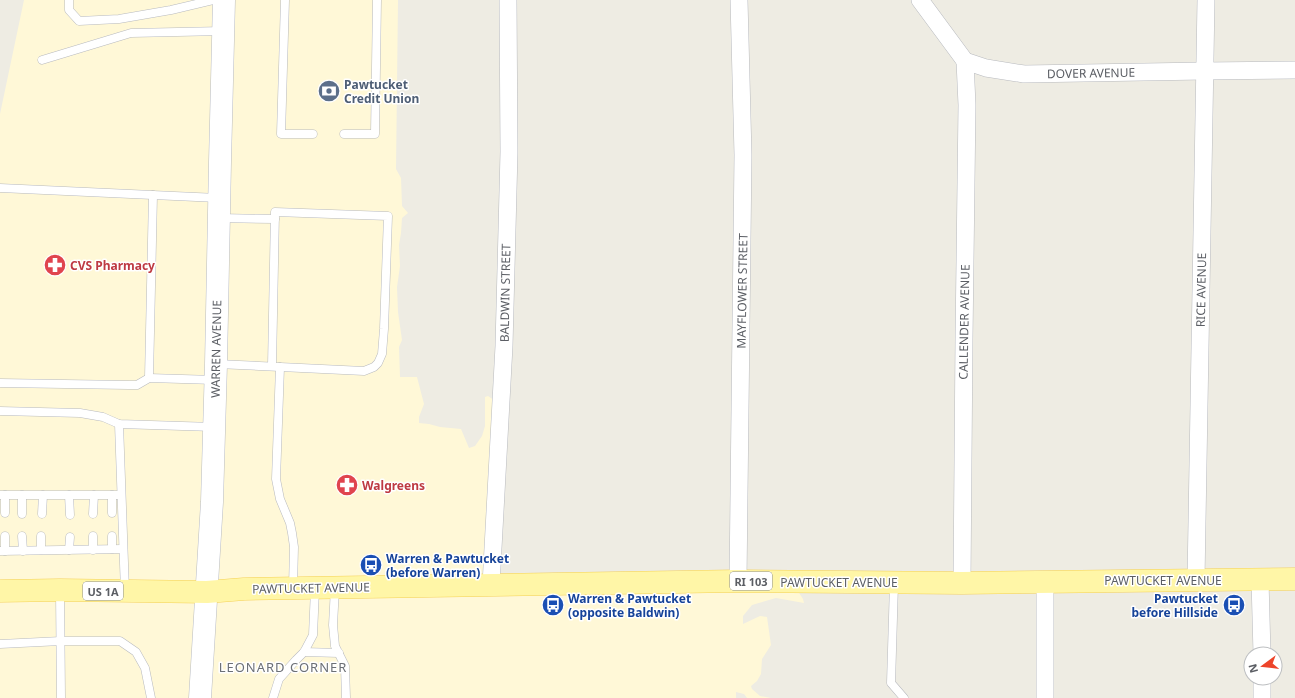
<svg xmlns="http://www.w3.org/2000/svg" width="1295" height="698" viewBox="0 0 1295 698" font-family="'Noto Sans',sans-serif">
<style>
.commercial{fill:#fff8d7}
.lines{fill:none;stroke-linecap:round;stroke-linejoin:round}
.service-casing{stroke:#b8babf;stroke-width:9}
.minor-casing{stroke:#b8babf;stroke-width:18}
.secondary-casing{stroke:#b8bbc2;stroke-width:23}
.primary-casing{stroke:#f5d155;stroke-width:23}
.service{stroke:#fff;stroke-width:8}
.minor{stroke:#fff;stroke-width:17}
.secondary{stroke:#fff;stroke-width:22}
.primary{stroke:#fff6a7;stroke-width:22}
.labels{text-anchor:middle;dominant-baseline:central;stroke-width:3;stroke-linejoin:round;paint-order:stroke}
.shield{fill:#fff;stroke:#8c8e92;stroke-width:1}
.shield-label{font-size:11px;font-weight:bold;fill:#5b5e64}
.street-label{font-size:12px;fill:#5b5e64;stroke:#fff}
.service-label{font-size:12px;font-weight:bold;fill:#4e5e75;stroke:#fff;text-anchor:start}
.health-label{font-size:12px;font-weight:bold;fill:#be3a42;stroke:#fff;text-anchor:start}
.transit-label{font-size:12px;font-weight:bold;fill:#164399;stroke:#fff;text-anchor:start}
.neighbourhood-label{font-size:13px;letter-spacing:1px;fill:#6c7076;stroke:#fff}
</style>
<rect width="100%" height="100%" fill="#eeece3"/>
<path class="commercial" d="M24,0H398L396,169L401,178L402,206L408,213L402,218L401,233L399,245L400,266L397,287L398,312L402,340L399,347L400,377H417L424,404L419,417V423L429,424L440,427L461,429L469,448L475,446L482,436L485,426V397L488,396L501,405L500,582L796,588L803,599L804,603L776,598L752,605L743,616V624L760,616L767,617L771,645L762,659L761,674L757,681L751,686L752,689L760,696L771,698H747L744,694L736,692V698H0V114Z"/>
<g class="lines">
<g class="service-casing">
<g id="service">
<path d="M69,0V10L79,21L119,19L171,10L213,0"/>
<path d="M285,0L281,134H313"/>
<path d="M42,60L131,33L223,31"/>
<path d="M344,134H375L377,0"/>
<path d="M0,188L218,198"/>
<path d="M219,218L275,219"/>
<path d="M217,364L364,371L374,367L378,363L382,354L384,329L388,216L275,212L272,366"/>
<path d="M280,367L276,479L280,499L290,523L292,533L294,547L293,587"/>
<path d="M149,378L153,195"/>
<path d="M0,383L129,385H137L149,378L215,380"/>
<path d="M0,411L80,413L103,417L119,424L214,427"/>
<path d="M119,424L125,591"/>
<path d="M0,495H121"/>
<path d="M5,495V513"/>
<path d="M69,495L70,515"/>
<path d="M112,513V495"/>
<path d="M22,514V495"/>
<path d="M42,514L43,495"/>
<path d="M93,514L94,495"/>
<path d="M5,536V551"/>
<path d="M22,536L23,551"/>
<path d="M41,536V550"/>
<path d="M93,536V550"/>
<path d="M112,536V549"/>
<path d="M69,550L70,537"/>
<path d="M0,551L123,549"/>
<path d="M894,584L891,683L904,698"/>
<path d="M335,588L333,625L335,646L345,666L346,698"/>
<path d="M60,591L61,698"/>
<path d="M0,644L61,641H120L136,652L145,668L151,698"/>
<path d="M304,652L339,653"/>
<path d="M273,698L279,679L296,660L304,652L313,635L315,589"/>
</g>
</g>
<g class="minor-casing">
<g id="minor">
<path d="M920,0L965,61L986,68L1024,74L1204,71L1295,70"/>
<path d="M1196,580L1206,0"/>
<path d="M1260,580L1262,654"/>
<path d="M738,581L743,155L739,0"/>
<path d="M1045,581V698"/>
<path d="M962,583L964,339L967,105L965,61"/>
<path d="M491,585L504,346L509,152L508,0"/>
<path d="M1262,698V678"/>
</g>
</g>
<g class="secondary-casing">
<path id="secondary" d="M200,698L212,502L216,364L220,162L224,0"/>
</g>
<g class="primary-casing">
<path id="primary" d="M0,591L60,590L207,592L244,589L738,581L962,583L1295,579"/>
</g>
<use href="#service" class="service"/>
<use href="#minor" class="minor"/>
<use href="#secondary" class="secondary"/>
<use href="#primary" class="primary"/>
</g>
<defs>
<g id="bank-disc" transform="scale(1.15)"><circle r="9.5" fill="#5c6f8a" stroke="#fff"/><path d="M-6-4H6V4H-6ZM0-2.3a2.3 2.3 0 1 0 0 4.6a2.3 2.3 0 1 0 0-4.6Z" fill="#fff"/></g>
<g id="pharmacy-disc" transform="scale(1.15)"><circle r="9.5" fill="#e0444e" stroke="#fff"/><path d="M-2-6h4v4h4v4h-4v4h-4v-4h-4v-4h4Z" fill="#fff"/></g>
<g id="bus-disc" transform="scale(1.15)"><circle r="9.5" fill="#1a4fb4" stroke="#fff"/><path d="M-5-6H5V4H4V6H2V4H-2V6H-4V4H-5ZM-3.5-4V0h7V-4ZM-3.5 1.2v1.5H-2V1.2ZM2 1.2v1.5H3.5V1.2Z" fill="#fff"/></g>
</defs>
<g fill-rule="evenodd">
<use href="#bank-disc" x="329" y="91"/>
<use href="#pharmacy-disc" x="55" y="265"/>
<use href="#pharmacy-disc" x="347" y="485"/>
<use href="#bus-disc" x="371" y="565"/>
<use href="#bus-disc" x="553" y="605"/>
<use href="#bus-disc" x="1234" y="605"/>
</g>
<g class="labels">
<g class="shield">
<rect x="730" y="572" width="42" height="18" rx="3"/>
<rect x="83" y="582" width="40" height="18" rx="3"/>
</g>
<g class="shield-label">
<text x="751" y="581">RI 103</text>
<text x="103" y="591">US 1A</text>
</g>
<g class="street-label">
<text transform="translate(1091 73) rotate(-1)">DOVER AVENUE</text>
<text transform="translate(1201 290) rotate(-89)">RICE AVENUE</text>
<text transform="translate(742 291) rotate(-89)">MAYFLOWER STREET</text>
<text transform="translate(505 293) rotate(-89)">BALDWIN STREET</text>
<text transform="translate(964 322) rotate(-89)">CALLENDER AVENUE</text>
<text transform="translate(216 349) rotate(-89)">WARREN AVENUE</text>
<text x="1163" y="580">PAWTUCKET AVENUE</text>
<text x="839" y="582">PAWTUCKET AVENUE</text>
<text transform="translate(311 588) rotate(-1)">PAWTUCKET AVENUE</text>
</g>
<g class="service-label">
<text x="344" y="84">Pawtucket<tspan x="344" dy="14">Credit Union</tspan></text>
</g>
<g class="health-label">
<text x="70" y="265">CVS Pharmacy</text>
<text x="362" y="485">Walgreens</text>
</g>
<g class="transit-label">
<text x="386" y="558">Warren &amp; Pawtucket<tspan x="386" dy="14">(before Warren)</tspan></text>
<text x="568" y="598">Warren &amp; Pawtucket<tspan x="568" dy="14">(opposite Baldwin)</tspan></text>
<text x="1218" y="598" text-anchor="end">Pawtucket<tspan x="1218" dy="14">before Hillside</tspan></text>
</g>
<g class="neighbourhood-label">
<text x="283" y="667">LEONARD CORNER</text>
</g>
</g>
<g transform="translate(1263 666) rotate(255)"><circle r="19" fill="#ffffff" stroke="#bdbfc1"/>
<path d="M0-3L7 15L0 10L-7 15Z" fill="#ed442a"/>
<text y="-6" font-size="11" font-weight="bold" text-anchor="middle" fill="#5b5e64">N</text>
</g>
</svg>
